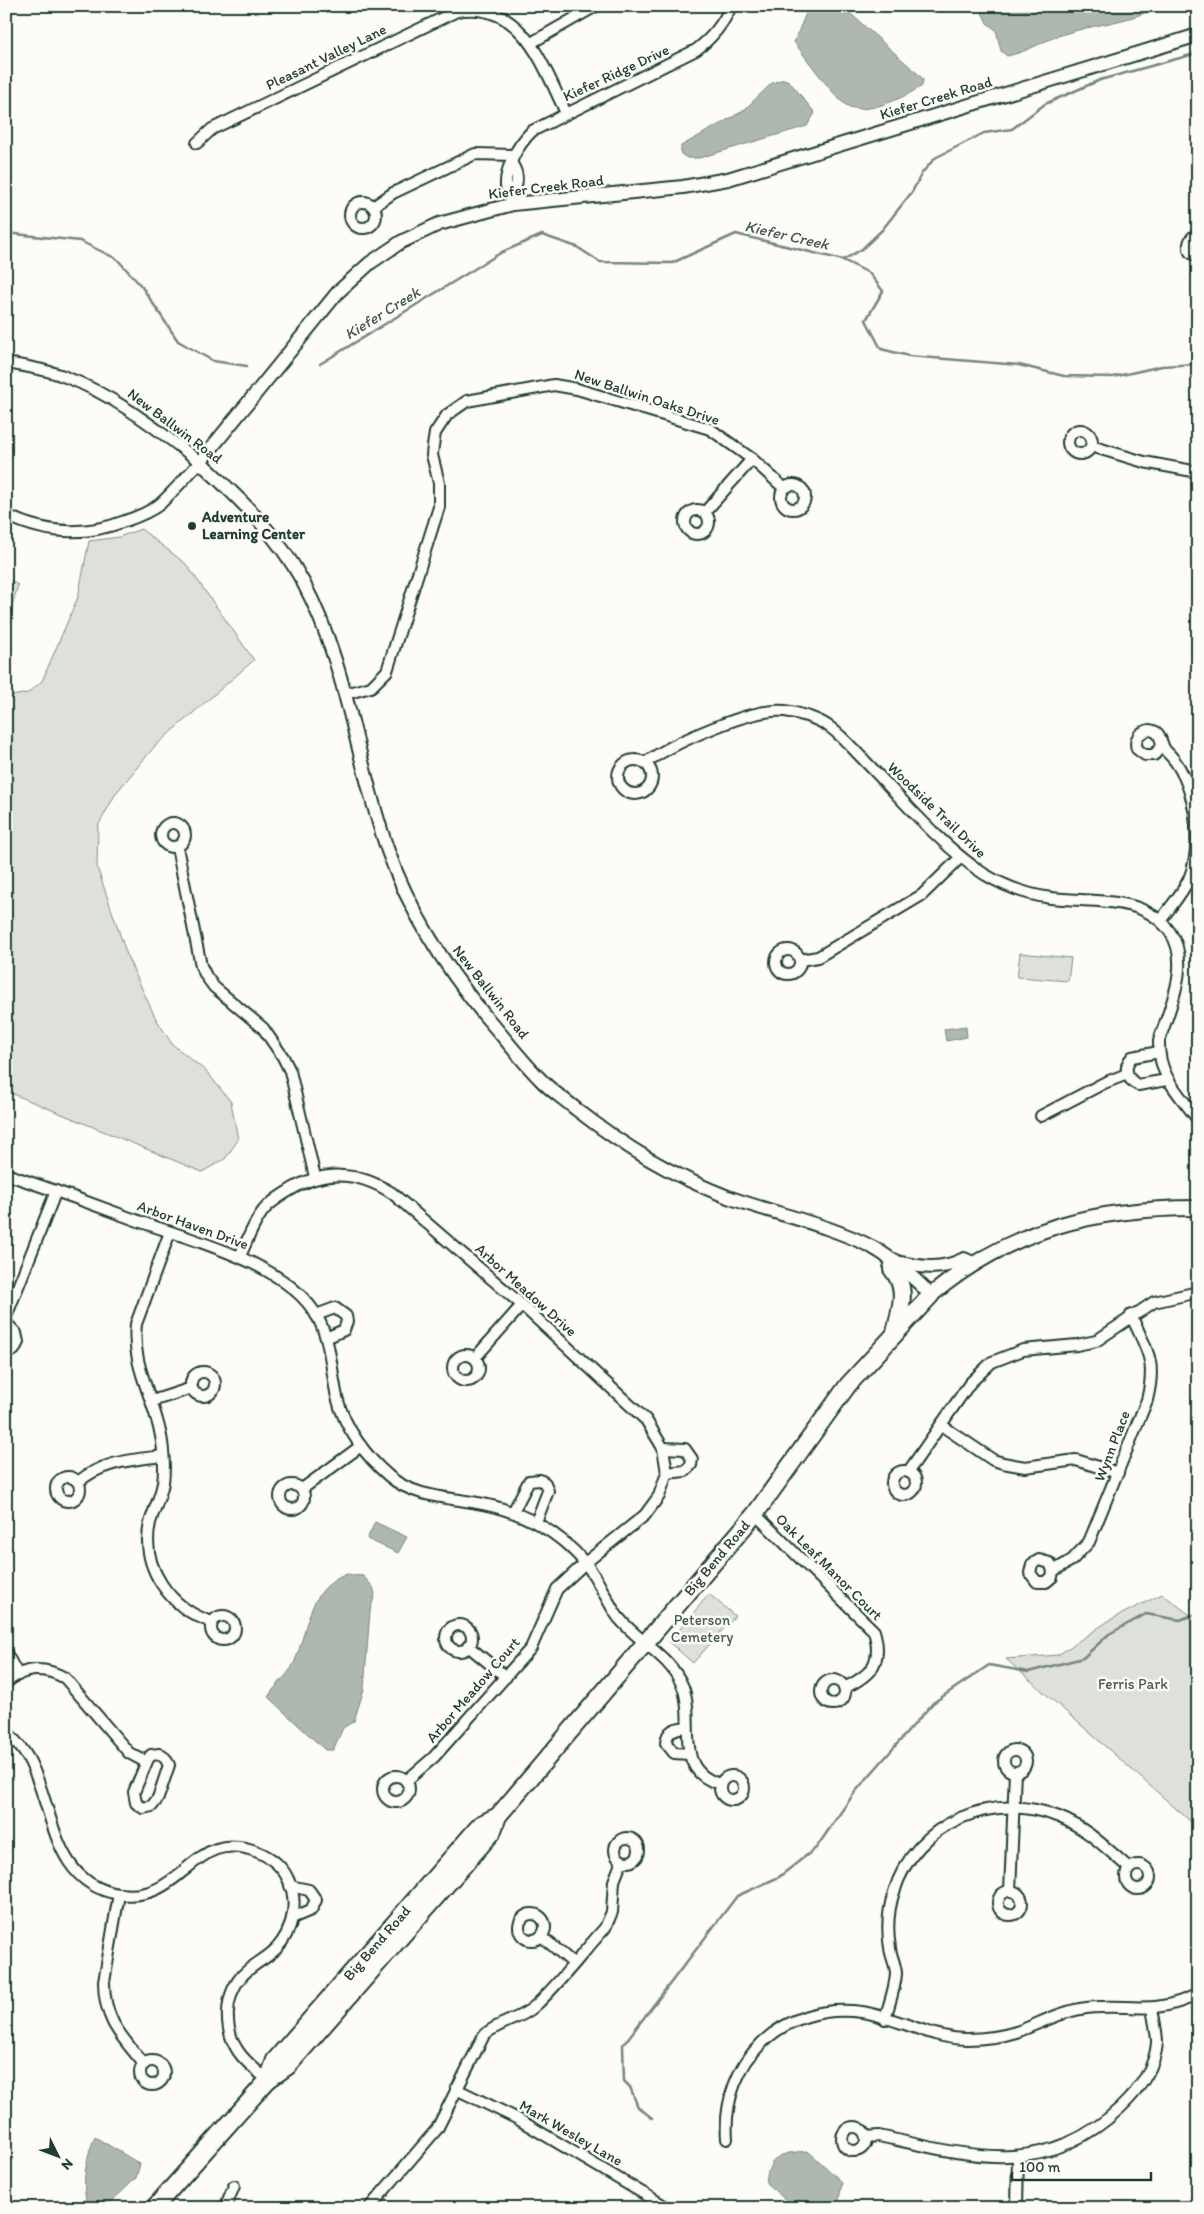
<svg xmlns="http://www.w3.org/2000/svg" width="1204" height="2214" viewBox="0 0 1204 2214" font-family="Itim,sans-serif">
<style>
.green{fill:#dde0db;stroke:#7e8e88}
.water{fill:#aeb8b1;stroke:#75877f}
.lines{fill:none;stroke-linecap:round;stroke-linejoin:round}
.stream{stroke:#75877f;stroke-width:2.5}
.minor-casing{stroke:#1f3d34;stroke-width:14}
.tertiary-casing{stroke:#1f3d34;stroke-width:16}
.secondary-casing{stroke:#1f3d34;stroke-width:18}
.primary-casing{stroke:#1f3d34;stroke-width:20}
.minor{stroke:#fdfcf7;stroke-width:10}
.tertiary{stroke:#fdfcf7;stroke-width:12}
.secondary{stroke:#fdfcf7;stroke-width:14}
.primary{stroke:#fdfcf7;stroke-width:16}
.poi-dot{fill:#1f3d34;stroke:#fdfcf7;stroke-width:2}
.labels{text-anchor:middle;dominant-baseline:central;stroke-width:5;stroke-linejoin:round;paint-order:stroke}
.street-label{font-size:15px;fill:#1f3d34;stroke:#fdfcf7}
.poi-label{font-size:15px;font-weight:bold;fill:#1f3d34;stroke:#fdfcf7;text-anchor:start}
.park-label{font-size:15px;fill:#455e55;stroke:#fdfcf7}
.water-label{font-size:16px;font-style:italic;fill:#435c53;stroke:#fdfcf7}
</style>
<rect width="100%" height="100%" fill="#fdfcf7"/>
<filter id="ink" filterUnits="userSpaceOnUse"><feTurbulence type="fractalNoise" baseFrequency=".02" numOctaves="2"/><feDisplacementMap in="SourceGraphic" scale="10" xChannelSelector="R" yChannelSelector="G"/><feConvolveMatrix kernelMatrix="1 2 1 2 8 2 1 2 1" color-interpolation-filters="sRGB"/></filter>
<g filter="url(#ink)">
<g class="green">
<path d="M141,529L186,564L254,660L155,746L116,793L98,826L97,867L128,958L155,1017L172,1044L207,1072L231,1102L238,1140L225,1159L202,1172L6,1091V697L28,693L42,681L78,597L89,541L119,537Z"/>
<path d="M6,578L18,585L6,627Z"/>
<path d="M1020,953L1071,958L1068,981L1017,977Z"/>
<path d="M709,1594L735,1616L693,1663L669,1642Z"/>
<path d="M1162,1594L1193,1617L1198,1616V1828L1006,1659L1058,1655L1110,1620Z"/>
</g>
<g class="water">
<path d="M809,6H842L917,73L923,79L922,86C905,97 865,117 846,105C834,97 804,55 794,42Z"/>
<path d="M979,6H1160C1131,22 1095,24 1064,34C1044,40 1028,52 1007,56L1001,51L996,30L987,23Z"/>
<path d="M784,79L789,81L815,113L807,126L699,158H687L681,154V146L743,111L772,83Z"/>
<path d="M966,1026L967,1037L946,1041L944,1029Z"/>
<path d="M375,1522L407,1537L398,1553L367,1539Z"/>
<path d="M347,1574L363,1576L373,1587L375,1594L370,1611L364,1689L354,1721L343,1728L333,1750H325L268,1697C275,1685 288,1676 294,1663C309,1628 306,1590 347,1574Z"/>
<path d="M95,2137L140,2164L136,2178L105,2208H89C80,2189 86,2155 95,2137Z"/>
<path d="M808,2151L842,2182L839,2200L832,2208H795L766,2183C769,2154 782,2153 808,2151Z"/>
</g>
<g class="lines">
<g class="stream">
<path d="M6,233L80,241L117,259L142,287L178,341L213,361L247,366"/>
<path d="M843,260L869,273L883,291L866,320L881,349L909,356L1019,365L1064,376L1113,377L1162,366L1198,364"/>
<path d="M320,364L502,252L542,235L577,247L600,262L672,263L736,234L843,260L862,249L882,230L912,192L922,173L935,158L984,133L1012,129L1045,104L1100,80L1198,53"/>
<path d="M652,2118L638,2107L630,2087L624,2081L623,2045L737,1896L779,1877L816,1848L855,1792L933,1703L989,1665L1028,1672L1083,1658L1109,1634L1146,1614L1180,1620L1198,1613"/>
</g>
<g class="minor-casing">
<g id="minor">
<path d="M531,43L596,6"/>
<path d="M197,143L212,129L457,11C523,0 543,66 566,113"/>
<path d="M511,195C519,184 519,175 512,164"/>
<circle cx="363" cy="215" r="13"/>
<path d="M513,204C512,198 507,192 506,186C505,167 518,145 532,131L696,50C712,38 723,25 731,6"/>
<path d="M373,207L393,193L475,154L514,155"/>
<path d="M1198,234C1190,237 1187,244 1190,252L1198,257"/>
<path d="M6,363C25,366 45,369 63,376C113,394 158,430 200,462C187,476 174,491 160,504C150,512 137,517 125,521C84,537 45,534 6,515"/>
<circle cx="1080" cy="442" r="12"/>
<path d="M1091,446L1144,462L1198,472"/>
<circle cx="793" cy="497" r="12"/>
<circle cx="697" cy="522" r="12"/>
<path d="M705,512L752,459"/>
<path d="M345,694L371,687L387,671L439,507V483L432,455L433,446L435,433L447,415L467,401L554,385L577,389L710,429L752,459L784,488"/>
<circle cx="635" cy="777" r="17"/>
<path d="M645,763C673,743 752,707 785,711C800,713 819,719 831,728C843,737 853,749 864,760C900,797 941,846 984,874C1004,886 1029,895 1051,898C1092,903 1143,894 1170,932C1192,963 1169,1009 1159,1041C1158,1077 1179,1093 1198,1120"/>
<circle cx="173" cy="835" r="12"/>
<path d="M177,847L201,966L206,976L214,987L263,1028L283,1057L290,1071L315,1177"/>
<path d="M1161,920C1170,907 1182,894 1189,879C1204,844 1196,778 1166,751C1159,743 1163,731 1149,730C1139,732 1134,739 1137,749L1145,755H1154L1162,746"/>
<circle cx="788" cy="962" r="12"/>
<path d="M800,960L818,957L922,895L961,857"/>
<path d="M1159,1052L1132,1057C1123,1067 1126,1079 1138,1085L1167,1080"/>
<path d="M1041,1116L1104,1083L1127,1074"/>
<path d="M6,1174C51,1189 96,1205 141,1222C195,1241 289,1264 318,1318C331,1343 331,1370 337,1397C344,1427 366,1457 390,1477C413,1496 444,1497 472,1502C517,1509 557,1529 586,1564C599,1580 606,1600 618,1617C639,1643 670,1655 683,1687C696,1721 672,1771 720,1784"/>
<path d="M170,1232L136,1324C131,1368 156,1400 162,1442C164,1457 166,1476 161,1491C158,1502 153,1512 150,1523C140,1568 171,1609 212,1622"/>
<path d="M240,1256C247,1241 253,1224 263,1211C269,1203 279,1197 287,1192C322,1169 358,1171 392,1193L522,1305L646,1420L663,1448L667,1473L659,1496L645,1515L585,1563L557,1589L531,1648L434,1757L406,1781"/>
<path d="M316,1315L335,1308L346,1316L347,1321L344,1330L326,1338"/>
<path d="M6,1317L56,1191"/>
<path d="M6,1323L16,1333L18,1342L14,1350L6,1353"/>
<circle cx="466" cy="1368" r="13"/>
<path d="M475,1358L522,1305"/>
<circle cx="203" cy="1384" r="12"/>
<path d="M152,1401L192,1388"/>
<path d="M941,1425L993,1460L1003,1463L1025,1467L1076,1460L1118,1473"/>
<path d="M663,1448L685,1449L692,1459L691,1465L685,1471L667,1473"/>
<circle cx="904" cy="1483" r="12"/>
<path d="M908,1472L970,1383L992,1362L1023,1350L1077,1345L1096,1341L1154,1302L1198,1292"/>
<circle cx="68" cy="1489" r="12"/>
<path d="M78,1482C103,1461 132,1460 163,1456"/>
<circle cx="292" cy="1497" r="12"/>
<path d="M302,1489L361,1446"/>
<path d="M513,1512L529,1481L540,1480L545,1483L548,1491L536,1522"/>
<path d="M755,1514L874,1631C883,1662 872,1675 844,1688"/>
<path d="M1053,1571L1050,1563L1039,1560L1032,1564L1030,1573L1037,1582H1046L1052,1577L1053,1571L1072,1560L1089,1542L1147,1400C1157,1360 1147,1351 1131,1315"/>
<circle cx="223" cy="1628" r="12"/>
<circle cx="459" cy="1638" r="13"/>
<path d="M468,1646L506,1677"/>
<path d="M6,1653L18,1675"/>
<circle cx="833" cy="1692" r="12"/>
<path d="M6,1683C24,1666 46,1667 65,1678L129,1753L146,1762"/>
<path d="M687,1727C675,1728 667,1730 666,1743L674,1753L689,1754"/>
<path d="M6,1731C14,1739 22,1748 28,1758C55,1806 50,1883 119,1894C185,1904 192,1825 258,1852C270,1857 282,1866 288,1879C299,1902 293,1931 276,1949C265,1960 251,1965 241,1977C224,1997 224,2030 238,2051C246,2063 257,2071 268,2080"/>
<circle cx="1015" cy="1761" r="11"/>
<path d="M159,1754L165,1758L169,1765L158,1798L152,1806L143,1808L136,1803L134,1792L148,1759L151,1755Z"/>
<circle cx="732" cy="1788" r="12"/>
<circle cx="396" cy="1789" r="13"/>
<circle cx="627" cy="1850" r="12"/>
<circle cx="1138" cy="1877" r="12"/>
<path d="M290,1886L309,1890L316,1900L311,1910L292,1918"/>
<path d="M1010,1891L1015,1772"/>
<circle cx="1010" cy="1903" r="12"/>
<path d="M119,1894L104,1982C104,2020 121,2036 144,2064"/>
<circle cx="532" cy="1927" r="13"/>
<path d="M541,1936L573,1963"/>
<path d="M885,2019C889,2004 895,1989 896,1974C896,1965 891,1957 890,1948C887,1930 888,1910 894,1892C915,1822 994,1790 1059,1817C1087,1828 1107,1849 1129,1868"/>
<circle cx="152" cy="2073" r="12"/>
<path d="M456,2089L516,2118L668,2208"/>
<circle cx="854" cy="2139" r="12"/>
<path d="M866,2137L879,2136C969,2156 1045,2179 1120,2108C1138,2091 1155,2068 1157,2043C1157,2032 1154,2020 1152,2009"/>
<path d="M727,2139C721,2061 783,2001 862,2012C897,2017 931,2039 967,2039C984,2039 1000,2037 1016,2032C1037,2025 1057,2013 1080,2009C1124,2001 1151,2018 1198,1994"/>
<path d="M225,2208L234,2186"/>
<path d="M369,2208L437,2129L484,2035C500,2021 520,2020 535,2006C560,1983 582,1953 605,1928L612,1912L614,1881L622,1861"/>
<path d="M1017,2208L1018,2156"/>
</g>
</g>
<g class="tertiary-casing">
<g id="tertiary">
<path d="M896,1262C920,1267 941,1271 964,1259L973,1263"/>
<path d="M931,1295C913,1277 895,1260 872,1247C827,1224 775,1214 728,1197C669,1174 625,1147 576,1109C564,1099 550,1090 540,1079C521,1060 504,1037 486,1017C445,967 410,912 388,851C356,762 348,666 303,582C278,535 239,498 200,462L338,292L370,263L401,242L439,224L513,204L683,187L728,179L1198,35"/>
</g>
</g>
<g class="secondary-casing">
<path id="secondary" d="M931,1295C1012,1228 1094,1208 1198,1208"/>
</g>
<g class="primary-casing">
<g id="primary">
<path d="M894,1262L892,1269C909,1289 900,1309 895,1333"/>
<path d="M268,2080L275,2060L481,1824L498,1816"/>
<path d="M154,2208L268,2080L288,2066L492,1833L498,1816L755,1514L848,1385L931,1295"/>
</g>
</g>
<use href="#minor" class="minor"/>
<use href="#tertiary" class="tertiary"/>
<use href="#secondary" class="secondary"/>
<use href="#primary" class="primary"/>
</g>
</g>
<circle class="poi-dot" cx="192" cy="526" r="5"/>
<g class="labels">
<g class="street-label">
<text transform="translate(326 57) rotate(-26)">Pleasant Valley Lane</text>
<text transform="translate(616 73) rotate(-25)">Kiefer Ridge Drive</text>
<text transform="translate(936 98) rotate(-17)">Kiefer Creek Road</text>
<text transform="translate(546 187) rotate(-7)">Kiefer Creek Road</text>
<text transform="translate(647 397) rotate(18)">New Ballwin Oaks Drive</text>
<text transform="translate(175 426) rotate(37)">New Ballwin Road</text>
<text transform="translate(937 810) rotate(44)">Woodside Trail Drive</text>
<text transform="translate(491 992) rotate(52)">New Ballwin Road</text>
<text transform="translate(193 1225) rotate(20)">Arbor Haven Drive</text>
<text transform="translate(526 1290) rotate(42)">Arbor Meadow Drive</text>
<text transform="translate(1112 1446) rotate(-69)">Wynn Place</text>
<text transform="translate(717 1558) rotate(-50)">Big Bend Road</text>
<text transform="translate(829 1567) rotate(45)">Oak Leaf Manor Court</text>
<text transform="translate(473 1690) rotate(-49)">Arbor Meadow Court</text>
<text transform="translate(377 1943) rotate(-49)">Big Bend Road</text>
<text transform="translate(571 2133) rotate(30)">Mark Wesley Lane</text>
</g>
<g class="poi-label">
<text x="202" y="517">Adventure<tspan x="202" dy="17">Learning Center</tspan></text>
</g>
<g class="park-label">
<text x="702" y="1620">Peterson<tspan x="702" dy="17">Cemetery</tspan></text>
<text x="1133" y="1684">Ferris Park</text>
</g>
<g class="water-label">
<text transform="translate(787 235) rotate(13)">Kiefer Creek</text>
<text transform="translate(382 313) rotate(-32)">Kiefer Creek</text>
</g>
</g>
<rect width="1204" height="2214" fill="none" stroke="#fdfcf7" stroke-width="25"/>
<rect x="12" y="12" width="1179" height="2189" fill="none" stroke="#1f3d34" stroke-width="2" filter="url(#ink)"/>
<g transform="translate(58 2156) rotate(132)" stroke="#fdfcf7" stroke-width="4" paint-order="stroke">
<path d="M0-4L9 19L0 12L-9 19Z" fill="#1f3d34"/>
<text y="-8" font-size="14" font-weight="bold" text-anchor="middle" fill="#1f3d34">N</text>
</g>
<path d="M1012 2172v8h139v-8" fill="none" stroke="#1f3d34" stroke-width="2.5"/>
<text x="1019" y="2172" font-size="15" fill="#1f3d34" stroke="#fdfcf7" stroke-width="4" paint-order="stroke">100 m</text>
</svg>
